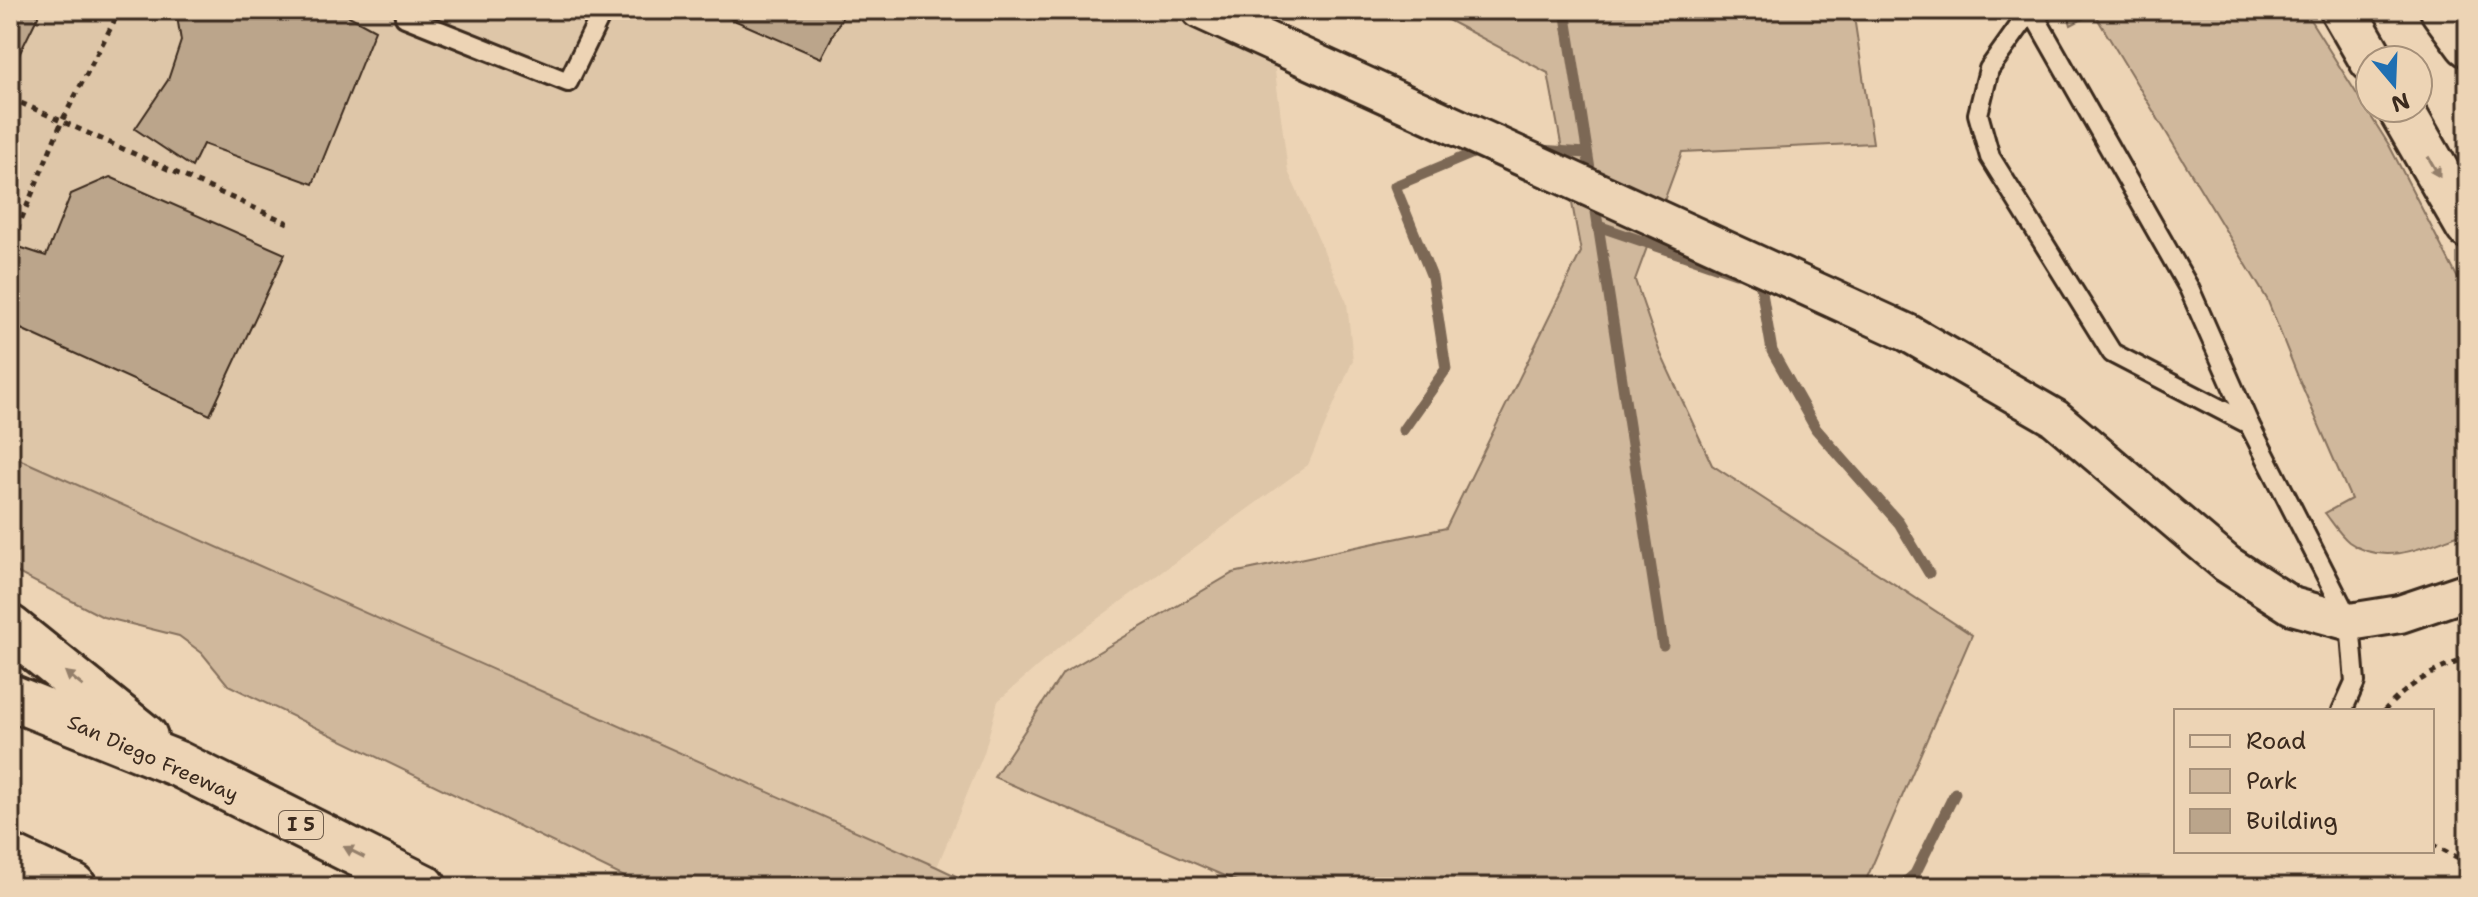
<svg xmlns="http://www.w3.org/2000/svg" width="2478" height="897" viewBox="0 0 2478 897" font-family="'Shantell Sans',sans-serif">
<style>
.built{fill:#dec6a8}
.green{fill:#d0b89c;stroke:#86715d;stroke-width:2}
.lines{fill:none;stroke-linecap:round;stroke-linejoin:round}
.stream{stroke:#7c6855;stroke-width:11}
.building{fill:#bba58b;stroke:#3b2a1e;stroke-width:2}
.lane-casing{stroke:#3b2a1e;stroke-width:24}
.street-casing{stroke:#3b2a1e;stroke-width:42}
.secondary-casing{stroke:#3b2a1e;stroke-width:50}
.highway-casing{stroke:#3b2a1e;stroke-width:50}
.path{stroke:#3b2a1e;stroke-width:5;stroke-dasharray:6 6;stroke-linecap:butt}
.lane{stroke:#edd4b5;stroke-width:18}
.street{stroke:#edd4b5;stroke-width:36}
.secondary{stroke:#edd4b5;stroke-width:44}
.highway{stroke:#edd4b5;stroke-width:44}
.oneway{fill:#947f6a}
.labels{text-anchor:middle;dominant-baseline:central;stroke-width:7;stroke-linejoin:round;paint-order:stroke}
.shield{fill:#edd4b5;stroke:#705d4b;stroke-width:2}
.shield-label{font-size:18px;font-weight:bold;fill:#3b2a1e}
.street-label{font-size:20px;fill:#3b2a1e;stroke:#edd4b5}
</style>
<rect width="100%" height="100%" fill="#edd4b5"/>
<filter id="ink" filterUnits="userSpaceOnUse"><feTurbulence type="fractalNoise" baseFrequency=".0125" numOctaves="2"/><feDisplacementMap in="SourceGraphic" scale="16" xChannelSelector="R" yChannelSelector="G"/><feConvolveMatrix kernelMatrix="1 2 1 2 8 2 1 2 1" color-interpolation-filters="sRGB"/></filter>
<g filter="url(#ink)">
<path class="built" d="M10,10H1267L1288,171L1347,303L1353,360L1308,465L1063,644L998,701L984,753L937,867L10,455Z"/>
<g class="green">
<path d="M1429,10H1853L1873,143L1682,152L1635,280L1659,350L1712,465L1972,635L1863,887H1250L994,777L1063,673L1233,573L1446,528L1581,252L1548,73Z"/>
<path d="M2073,10H2304L2389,145L2468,298V531C2431,544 2386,569 2349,542C2340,535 2332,522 2325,513L2351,499L2299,379L2267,299L2094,13L2071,25L2068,15Z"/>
<path d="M10,455L937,867L979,887H645L228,685L202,653L179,636L103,617L10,569Z"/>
</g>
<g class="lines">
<g class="stream">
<path d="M1565,10L1592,182"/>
<path d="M1538,150L1587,153"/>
<path d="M1594,199L1663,645"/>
<path d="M1598,226L1736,273"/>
<path d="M1753,279L1760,281L1772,351L1816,429L1899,523L1929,573"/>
<path d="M1403,430L1446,369L1432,277L1395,186L1485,148"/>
<path d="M1900,887L1915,874L1955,793"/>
</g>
</g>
<g class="building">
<path d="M10,10H41L10,73Z"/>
<path d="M176,10H338L375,30L313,184L203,144L192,167L135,129L168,80L181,41Z"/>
<path d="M711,10H846L821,58Z"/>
<path d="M10,134L16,145L15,167L10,179Z"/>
<path d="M110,177L285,254L210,415L10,324V244L46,256L71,194Z"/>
</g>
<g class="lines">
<g class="lane-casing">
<g id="lane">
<path d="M408,10L405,17L568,82L603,10"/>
<path d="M2031,10L1989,69L1978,114L1990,157L2112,353L2249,424"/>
<path d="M2036,10L2039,24L2189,288L2249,424L2350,622L2355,682L2342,711"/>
</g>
</g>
<g class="street-casing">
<path id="street" d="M1200,10L1908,333L2055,418L2227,564L2292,606L2350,622L2400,614L2468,591"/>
</g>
<g class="secondary-casing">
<g id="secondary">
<path d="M2343,10L2372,60"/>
<path d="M2443,10L2468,44"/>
<path d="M2400,108L2468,226"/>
</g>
</g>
<g class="highway-casing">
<g id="highway">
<path d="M10,628L145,737"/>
<path d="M10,697L178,764L424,887"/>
<path d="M10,857L74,887"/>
</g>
</g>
<g class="path">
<path d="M10,98L288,223"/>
<path d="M17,230L62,121L120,10"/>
<path d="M2384,711C2405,687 2436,667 2468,659"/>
<path d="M2432,844L2468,863"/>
</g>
<use href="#lane" class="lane"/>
<use href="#street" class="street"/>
<use href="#secondary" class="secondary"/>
<use href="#highway" class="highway"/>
</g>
<defs><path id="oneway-solid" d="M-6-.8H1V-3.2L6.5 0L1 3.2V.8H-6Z" transform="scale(2)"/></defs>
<g class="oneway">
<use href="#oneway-solid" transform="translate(2434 167) rotate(60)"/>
<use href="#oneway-solid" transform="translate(74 679) rotate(-141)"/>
<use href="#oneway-solid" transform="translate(354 852) rotate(-153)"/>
</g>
</g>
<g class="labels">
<rect class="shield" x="279" y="811" width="44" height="28" rx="6"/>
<g class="shield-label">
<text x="301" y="825">I 5</text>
</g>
<g class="street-label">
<text transform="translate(153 758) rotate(24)">San Diego Freeway</text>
</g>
</g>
<rect width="2478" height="897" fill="none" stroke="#edd4b5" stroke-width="40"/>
<rect x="20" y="20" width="2438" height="857" fill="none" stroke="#3b2a1e" stroke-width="3" filter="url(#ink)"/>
<rect x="2174" y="709" width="260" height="144" fill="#edd4b5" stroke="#a69079" stroke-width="2"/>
<rect x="2190" y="735" width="40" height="12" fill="#edd4b5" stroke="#a69079" stroke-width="2"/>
<text x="2246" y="749" font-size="24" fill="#3b2a1e">Road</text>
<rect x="2190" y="769" width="40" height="24" fill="#d0b89c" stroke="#a69079" stroke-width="2"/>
<text x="2246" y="789" font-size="24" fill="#3b2a1e">Park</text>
<rect x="2190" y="809" width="40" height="24" fill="#bba58b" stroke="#a69079" stroke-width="2"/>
<text x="2246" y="829" font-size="24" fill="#3b2a1e">Building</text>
<g transform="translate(2394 84) rotate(161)"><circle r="38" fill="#edd4b5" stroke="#a69079" stroke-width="2"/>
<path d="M0-6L14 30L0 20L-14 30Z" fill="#1f6fb2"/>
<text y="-12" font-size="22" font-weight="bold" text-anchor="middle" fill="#3b2a1e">N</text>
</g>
</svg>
